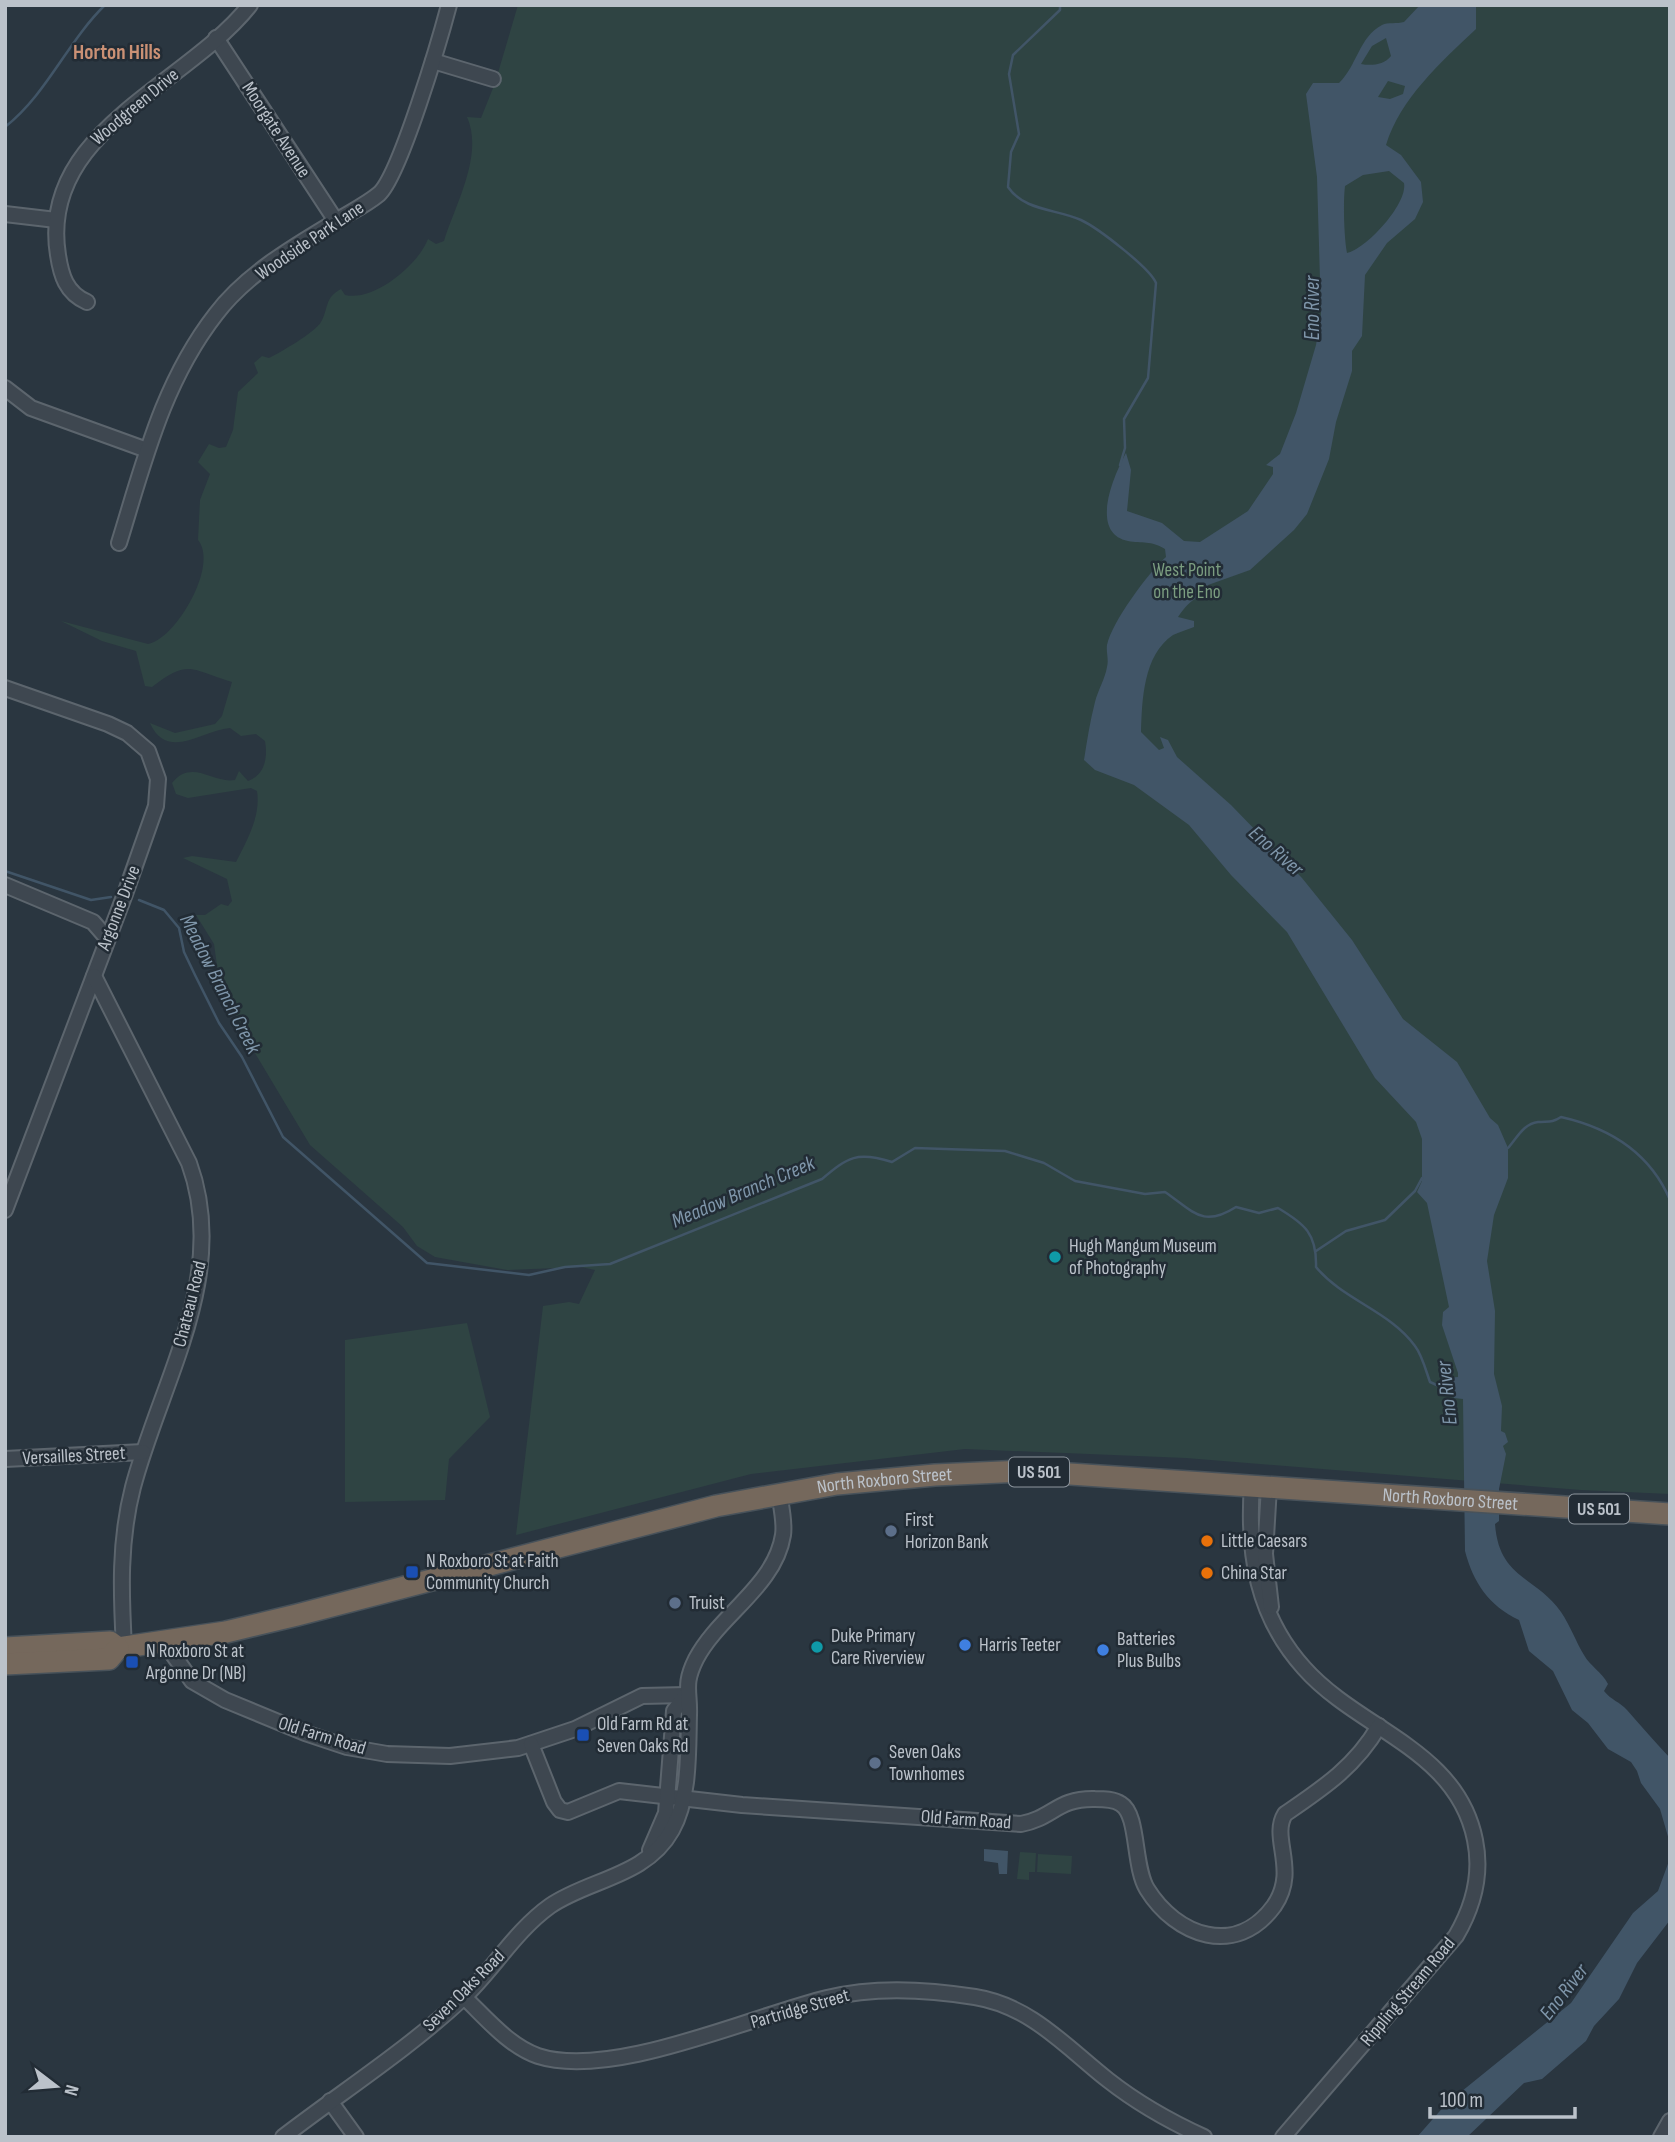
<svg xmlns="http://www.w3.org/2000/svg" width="1675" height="2142" viewBox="0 0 1675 2142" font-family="'Sofia Sans Condensed',sans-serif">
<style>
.green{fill:#2f4443}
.water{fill:#415567;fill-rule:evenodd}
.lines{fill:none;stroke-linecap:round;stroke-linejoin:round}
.stream{stroke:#415567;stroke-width:2.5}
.minor-casing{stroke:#5c656d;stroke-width:18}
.highway-casing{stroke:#48525a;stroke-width:24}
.minor{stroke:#3e4750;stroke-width:14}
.highway{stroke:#75685c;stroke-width:21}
.culture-dot{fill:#0f9aa8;stroke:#222c35;stroke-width:2.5}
.service-dot{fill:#5c6f8a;stroke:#222c35;stroke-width:2.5}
.food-dot{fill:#e8710a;stroke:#222c35;stroke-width:2.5}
.transit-dot{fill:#1a4fb4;stroke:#222c35;stroke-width:2.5}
.shop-dot{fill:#3f7fe0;stroke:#222c35;stroke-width:2.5}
.labels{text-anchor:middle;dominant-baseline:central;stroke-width:5;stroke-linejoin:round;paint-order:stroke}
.shield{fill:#222c35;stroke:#8d959d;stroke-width:2}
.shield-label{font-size:18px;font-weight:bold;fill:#bbc2ca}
.street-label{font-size:19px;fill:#bbc2ca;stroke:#222c35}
.park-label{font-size:19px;fill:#7b9d80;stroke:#222c35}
.poi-label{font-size:19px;fill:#bbc2ca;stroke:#222c35;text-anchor:start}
.neighbourhood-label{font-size:21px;font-weight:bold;fill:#cb9175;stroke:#222c35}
.water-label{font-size:21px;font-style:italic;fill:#7f96aa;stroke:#222c35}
</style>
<rect width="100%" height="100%" fill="#2a3640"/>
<g class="green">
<path d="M518,5H1670V1494L1581,1490L1186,1458L965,1449L751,1474L516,1535L543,1306L569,1302L579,1304L595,1270L581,1267L507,1270L435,1257L417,1246L403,1227L310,1145L243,1033L218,973L214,944L196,915H205L221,904L228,906L232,901L227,879L183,858L192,856L236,862C247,840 261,816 257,791L251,788L188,798L176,794L172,783C192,758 213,784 235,780L239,771L248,781C265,775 268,757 265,741L256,734L241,736L230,728C203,730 167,762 150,723L175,733L215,724L222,716L232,682C191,670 189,658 152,687L145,686L136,651L102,641L61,621L148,644C176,639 219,565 198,540L200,500L210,474L198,462L209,444L219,448L226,447L233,430L238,392L258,373L254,363L262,356L269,358C281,352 314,333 321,322C329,308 324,298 341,289L345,295C374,302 418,265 428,239L436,244L444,241C455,205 484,155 467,117L481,118L495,83Z"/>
<path d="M467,1323L490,1417L449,1459L445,1500L345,1502V1340Z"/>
<path d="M1020,1852L1036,1853L1035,1872H1029V1880L1017,1879Z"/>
<path d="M1038,1854L1072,1856L1071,1874L1037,1872Z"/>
</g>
<g class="water">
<path d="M1420,5H1476V29C1441,62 1400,99 1386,145L1401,155L1421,182L1423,202L1415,219L1387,243L1365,275L1362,336L1352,351V371L1336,422L1329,459L1307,514L1294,530L1250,570L1208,585L1206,593C1193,598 1186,605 1178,617L1194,621V627C1187,630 1179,632 1173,635C1143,655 1142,701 1141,732L1159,750L1164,748L1160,737L1168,740L1177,757L1231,805L1302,878L1352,940L1403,1019L1457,1062L1490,1118L1498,1125L1508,1148V1178L1494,1215L1487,1261L1495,1311L1494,1374L1502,1406L1501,1431L1505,1433L1508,1442L1503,1446L1506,1454L1499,1489V1521L1495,1524C1499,1579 1536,1576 1561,1612C1570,1625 1576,1642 1584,1655C1590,1666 1602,1672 1608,1684L1604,1691C1611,1700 1620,1702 1627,1710C1641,1726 1655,1742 1670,1758V1920L1637,1963L1619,1999L1594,2026L1586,2041L1542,2079L1524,2083L1467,2137H1417L1446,2104L1571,2003L1633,1913L1658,1891L1669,1861V1840L1660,1809L1641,1783L1637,1771L1631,1762L1608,1749L1588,1723L1572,1710L1553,1671L1529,1651L1519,1620C1489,1606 1473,1582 1465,1551L1463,1399L1454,1398L1447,1378L1458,1377V1373L1442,1325L1443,1312L1449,1307L1427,1203L1417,1192L1422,1181V1139L1416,1122L1375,1078L1287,932L1231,875L1189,825L1134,785L1095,770L1084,760C1087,741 1090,721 1095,702C1098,690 1105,679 1107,667C1109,660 1106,652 1107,645C1112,622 1148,573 1166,557L1165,549C1151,540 1142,544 1128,541C1088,533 1115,473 1126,453L1131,470L1127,511L1162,523L1184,541L1200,542L1248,511L1273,474V467L1266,465L1280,454L1296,413L1316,345L1321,314L1317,177L1306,94L1313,83H1339C1357,66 1359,37 1382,25C1388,22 1397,24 1404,22ZM1386,38L1391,56C1384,65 1371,66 1361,64L1372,46ZM1388,81L1405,86L1403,94L1390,99L1378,97ZM1389,171L1404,183C1408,204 1366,249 1347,253C1344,237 1343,202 1345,186L1363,175Z"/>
<path d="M984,1849L1008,1851L1007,1874H999L998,1863L984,1861Z"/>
</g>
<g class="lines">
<g class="stream">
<path d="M1060,5V10L1013,55L1009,74L1019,134L1011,152L1008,187C1024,211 1057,209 1081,220C1098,228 1150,268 1156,283L1148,378L1124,419L1125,448L1120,465"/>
<path d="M5,127C47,94 67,42 105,5"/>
<path d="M5,871L91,900L111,897"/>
<path d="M139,900L164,910L179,928L184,952L195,975L219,1023L242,1057L283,1137L427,1263L529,1275L565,1267L610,1264L822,1179C848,1157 857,1151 892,1162L915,1148L1005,1151L1044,1163L1075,1181L1145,1194L1165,1192C1194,1212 1203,1228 1236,1207L1259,1213L1278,1208C1305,1224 1317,1234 1316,1267C1343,1300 1390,1311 1415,1346C1422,1355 1426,1371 1430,1382L1452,1392"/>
<path d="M1508,1148C1517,1138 1523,1124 1538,1122C1548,1121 1552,1123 1561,1117C1610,1128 1650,1153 1670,1200"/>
<path d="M1316,1251L1346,1231L1385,1220L1415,1191L1422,1178"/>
</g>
<g class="minor-casing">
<g id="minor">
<path d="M216,38L336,221"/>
<path d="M433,61L493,79"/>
<path d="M5,214L56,220"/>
<path d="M87,302C66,293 61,275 58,255C38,132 186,86 250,5"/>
<path d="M5,388L31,408L147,450"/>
<path d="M119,543C144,462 163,382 216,314C246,274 296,245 338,220C351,212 367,204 379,194C400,175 440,39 449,5"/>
<path d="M5,688L108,724L127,733L148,751L158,779L156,806L125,894L5,1210"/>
<path d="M5,885L93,922L106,937"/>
<path d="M94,976L189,1163C230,1275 161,1381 133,1487C119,1541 121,1593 124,1647"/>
<path d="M5,1459L143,1452"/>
<path d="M1252,1485C1247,1553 1257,1616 1304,1668C1359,1730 1457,1749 1475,1840C1482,1874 1473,1907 1456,1936L1283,2137"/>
<path d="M1269,1487L1265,1554L1271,1607"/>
<path d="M164,1642L192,1681L225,1700L305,1733L347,1747L387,1754L450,1756L518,1748L575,1729L642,1696L686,1695"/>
<path d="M531,1744L554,1802L560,1810L568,1812L619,1791L742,1805L1021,1824C1053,1818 1057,1798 1095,1799C1104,1799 1114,1799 1121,1804C1139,1815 1133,1866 1147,1889C1176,1936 1236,1958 1274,1906C1299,1870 1270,1838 1285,1814C1323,1788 1355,1767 1379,1726"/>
<path d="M650,1850L666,1813L674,1711L686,1695"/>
<path d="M464,1997C486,2018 509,2046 538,2056C612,2080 752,2016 827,1998C875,1986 926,1989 975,1997C1031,2006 1066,2047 1108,2080C1136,2102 1171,2122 1204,2137"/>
<path d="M330,2101L356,2137"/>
<path d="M283,2137C343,2091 407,2050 463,1998C493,1970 515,1931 550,1906C589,1879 646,1877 672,1830C690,1798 688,1751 689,1715C690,1691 683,1685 696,1659C719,1615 775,1586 783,1535C785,1522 781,1506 779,1493"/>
<path d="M1661,2137L1670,2121"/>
</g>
</g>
<g class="highway-casing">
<g id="highway">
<path id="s1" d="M5,1648L110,1642L118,1648L226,1632L297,1615L716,1506L837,1484L935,1475L1025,1471L1670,1514"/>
<path d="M5,1664L109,1659L118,1648"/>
</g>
</g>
<use href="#minor" class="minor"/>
<use href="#highway" class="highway"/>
</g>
<g class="culture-dot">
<circle cx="1055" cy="1257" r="7"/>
<circle cx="817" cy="1647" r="7"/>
</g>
<g class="service-dot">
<circle cx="891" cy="1531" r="7"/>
<circle cx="675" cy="1603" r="7"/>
<circle cx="875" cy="1763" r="7"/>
</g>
<g class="food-dot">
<circle cx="1207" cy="1541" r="7"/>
<circle cx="1207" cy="1573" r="7"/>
</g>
<g class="transit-dot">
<rect x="405" y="1565" width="14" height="14" rx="3.5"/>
<rect x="125" y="1655" width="14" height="14" rx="3.5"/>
<rect x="576" y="1728" width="14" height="14" rx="3.5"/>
</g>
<g class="shop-dot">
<circle cx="965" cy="1645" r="7"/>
<circle cx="1103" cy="1650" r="7"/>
</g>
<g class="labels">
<g class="shield">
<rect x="1009" y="1457.5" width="60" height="29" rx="5"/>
<rect x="1569" y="1494.5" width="60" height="29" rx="5"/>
</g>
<g class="shield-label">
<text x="1039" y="1472">US 501</text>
<text x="1599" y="1509">US 501</text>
</g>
<g class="street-label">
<text transform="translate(135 107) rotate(-40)">Woodgreen Drive</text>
<text transform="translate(276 130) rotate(57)">Moorgate Avenue</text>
<text transform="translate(310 241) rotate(-34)">Woodside Park Lane</text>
<text transform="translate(119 908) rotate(-69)">Argonne Drive</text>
<text transform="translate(190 1304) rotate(-76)">Chateau Road</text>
<text transform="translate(74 1456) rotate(-3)">Versailles Street</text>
<text stroke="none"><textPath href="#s1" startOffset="901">North Roxboro Street</textPath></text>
<text stroke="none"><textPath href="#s1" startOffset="1468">North Roxboro Street</textPath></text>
<text transform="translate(322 1736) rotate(17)">Old Farm Road</text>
<text transform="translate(966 1820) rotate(4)">Old Farm Road</text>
<text transform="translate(464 1991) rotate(-45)">Seven Oaks Road</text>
<text transform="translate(1408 1992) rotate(-50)">Rippling Stream Road</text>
<text transform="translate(800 2009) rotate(-16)">Partridge Street</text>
</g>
<g class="park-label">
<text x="1187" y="570">West Point<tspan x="1187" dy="22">on the Eno</tspan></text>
</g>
<g class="poi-label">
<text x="1069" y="1246">Hugh Mangum Museum<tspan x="1069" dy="22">of Photography</tspan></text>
<text x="905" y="1520">First<tspan x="905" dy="22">Horizon Bank</tspan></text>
<text x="1221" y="1541">Little Caesars</text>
<text x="426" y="1561">N Roxboro St at Faith<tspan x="426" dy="22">Community Church</tspan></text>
<text x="1221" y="1573">China Star</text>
<text x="689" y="1603">Truist</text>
<text x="831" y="1636">Duke Primary<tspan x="831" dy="22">Care Riverview</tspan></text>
<text x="1117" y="1639">Batteries<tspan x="1117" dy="22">Plus Bulbs</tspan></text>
<text x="979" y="1645">Harris Teeter</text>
<text x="146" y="1651">N Roxboro St at<tspan x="146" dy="22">Argonne Dr (NB)</tspan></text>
<text x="597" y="1724">Old Farm Rd at<tspan x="597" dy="22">Seven Oaks Rd</tspan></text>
<text x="889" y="1752">Seven Oaks<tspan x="889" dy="22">Townhomes</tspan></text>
</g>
<g class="neighbourhood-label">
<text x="117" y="52">Horton Hills</text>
</g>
<g class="water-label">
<text transform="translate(1312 308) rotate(-90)">Eno River</text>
<text transform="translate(1276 851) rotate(41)">Eno River</text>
<text transform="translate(220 984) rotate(63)">Meadow Branch Creek</text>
<text transform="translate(743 1192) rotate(-23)">Meadow Branch Creek</text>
<text transform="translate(1447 1393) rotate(-96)">Eno River</text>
<text transform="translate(1564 1992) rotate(-52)">Eno River</text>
</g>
</g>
<rect width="1675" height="2142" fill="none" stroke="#bbc2ca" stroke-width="14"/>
<g transform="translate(56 2086) rotate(106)" stroke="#222c35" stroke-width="5" paint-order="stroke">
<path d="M0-5L12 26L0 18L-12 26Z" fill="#bbc2ca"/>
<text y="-10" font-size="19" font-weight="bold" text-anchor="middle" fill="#bbc2ca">N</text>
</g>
<path d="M1430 2107v10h145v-10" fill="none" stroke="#bbc2ca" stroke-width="3.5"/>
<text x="1440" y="2107" font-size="21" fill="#bbc2ca" stroke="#222c35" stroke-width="5" paint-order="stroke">100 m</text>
</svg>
